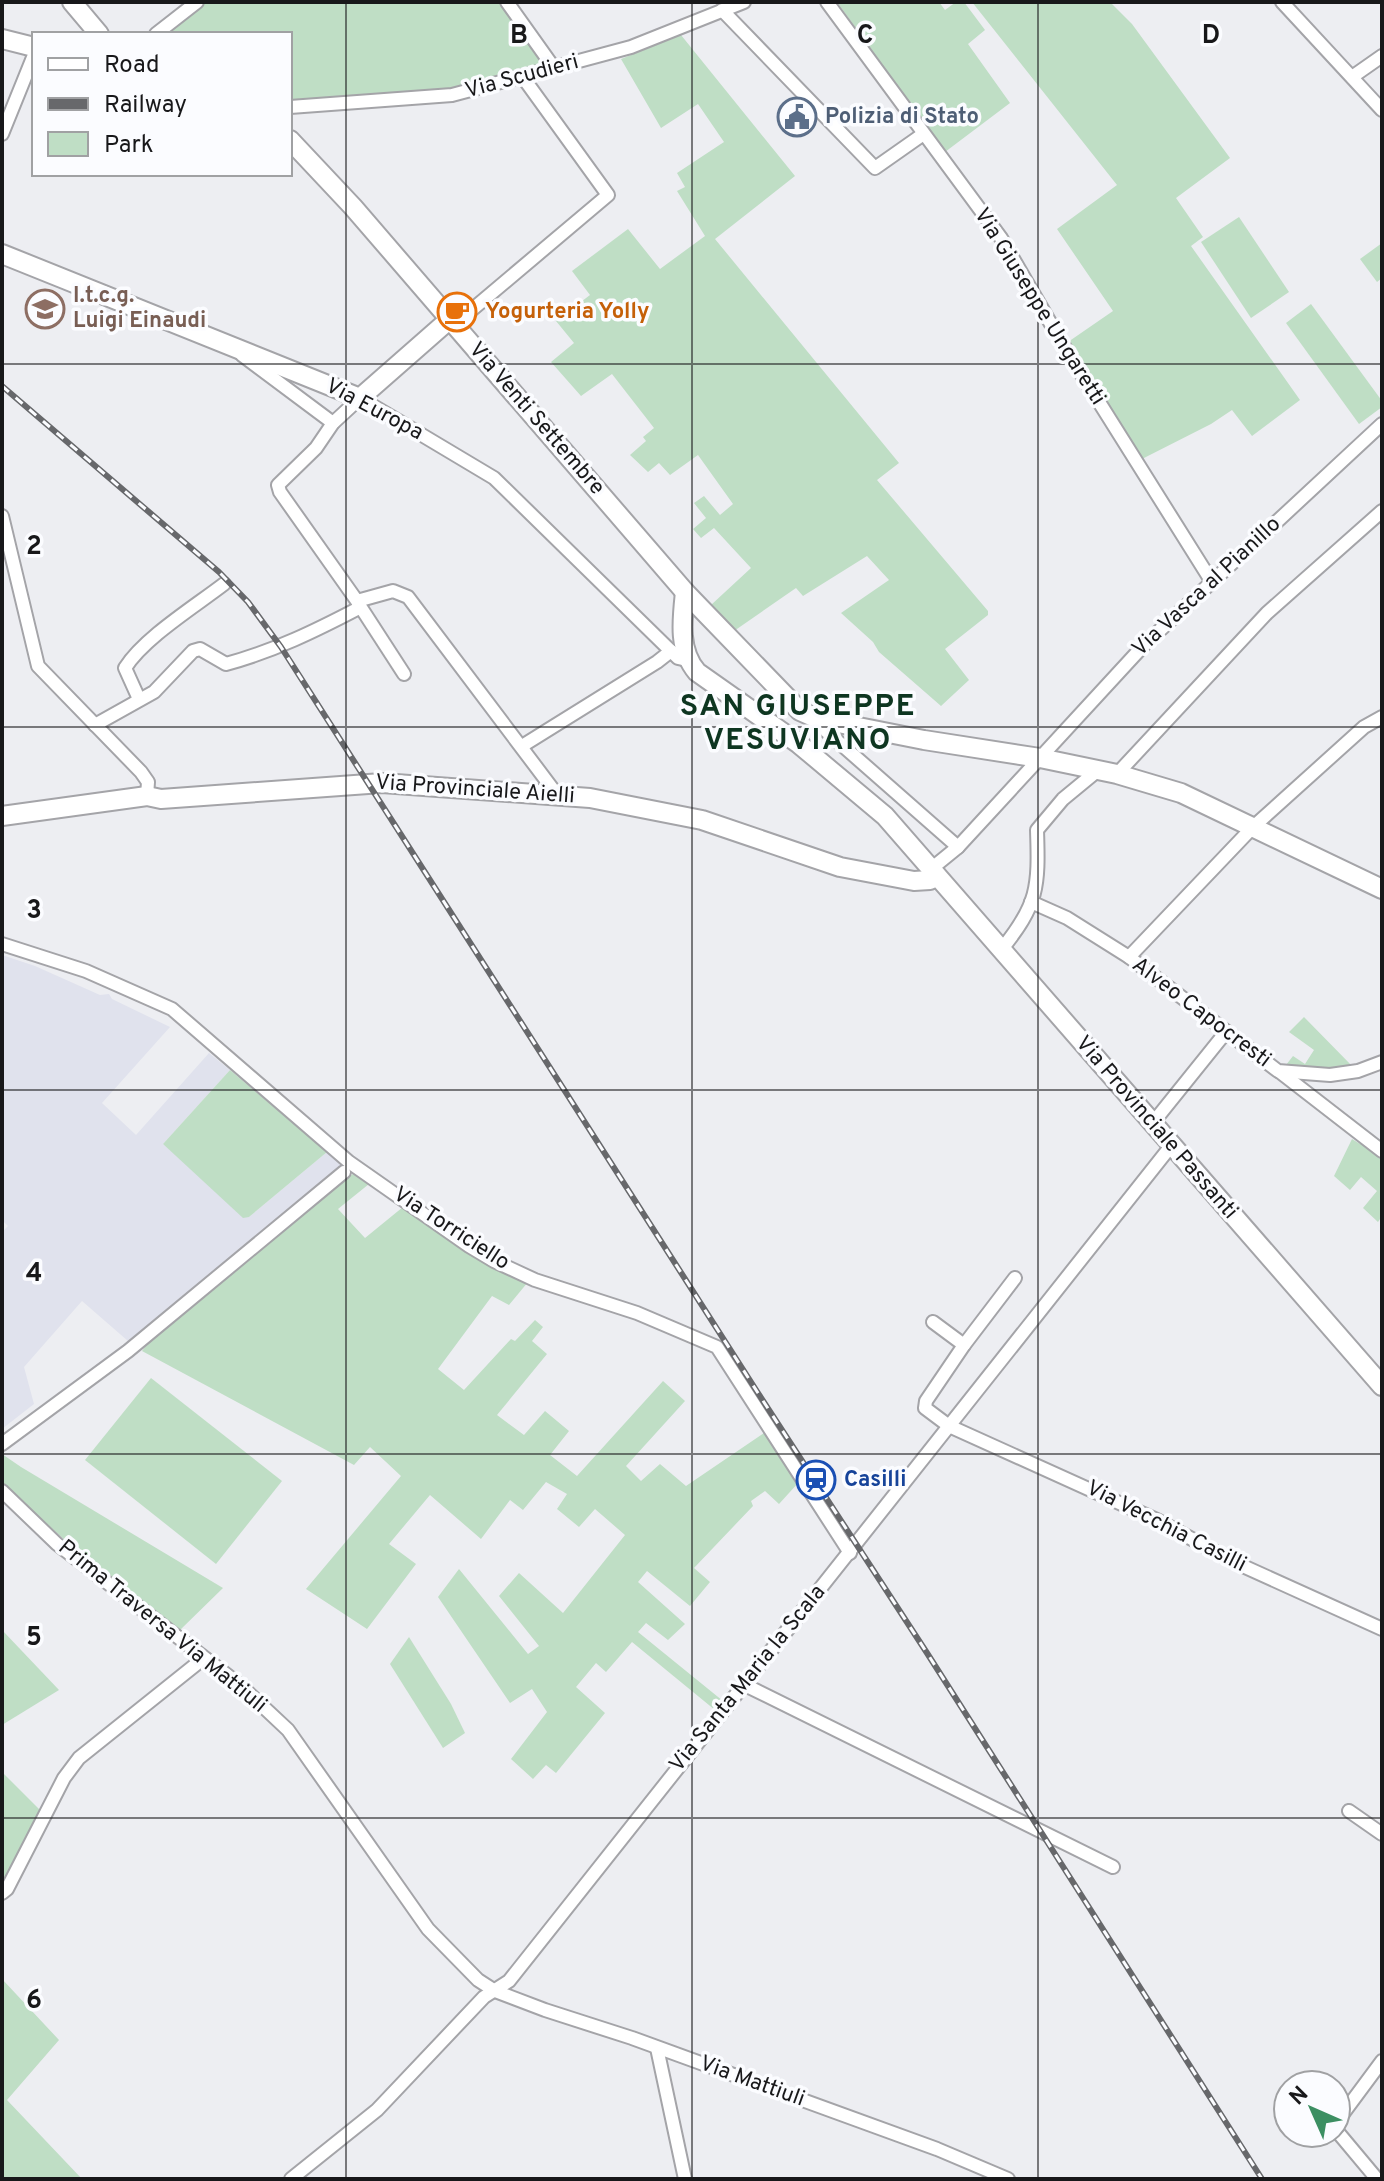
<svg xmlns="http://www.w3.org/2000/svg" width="1384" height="2181" viewBox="0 0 1384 2181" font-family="Overpass,sans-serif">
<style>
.built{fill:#e0e2ed}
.green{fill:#bfdec5}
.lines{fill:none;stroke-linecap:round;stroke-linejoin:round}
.street-casing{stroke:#a4a4a8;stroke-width:16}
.secondary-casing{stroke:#a4a4a8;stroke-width:22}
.street{stroke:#fff;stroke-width:12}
.secondary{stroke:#fff;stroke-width:18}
.rail-casing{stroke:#67686b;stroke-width:6}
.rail{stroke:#fbfcff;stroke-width:3;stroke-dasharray:9;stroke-linecap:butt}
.grid{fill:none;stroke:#18181a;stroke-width:2;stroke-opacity:0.55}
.labels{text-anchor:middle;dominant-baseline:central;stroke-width:7;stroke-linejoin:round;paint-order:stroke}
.street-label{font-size:22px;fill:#18181a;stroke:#fbfcff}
.service-label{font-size:22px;font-weight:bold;fill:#4e5e75;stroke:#fbfcff;text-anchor:start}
.education-label{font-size:22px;font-weight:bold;fill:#785e54;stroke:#fbfcff;text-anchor:start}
.food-label{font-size:22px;font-weight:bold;fill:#c56008;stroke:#fbfcff;text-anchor:start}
.transit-label{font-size:22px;font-weight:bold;fill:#164399;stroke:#fbfcff;text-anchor:start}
.district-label{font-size:30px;font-weight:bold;letter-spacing:2px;fill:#0e3621;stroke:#fbfcff}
.grid-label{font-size:26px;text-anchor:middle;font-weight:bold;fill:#18181a;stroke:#fbfcff;stroke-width:7;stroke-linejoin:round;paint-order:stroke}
</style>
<rect width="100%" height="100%" fill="#edeef2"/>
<path class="built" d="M2,955L35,966L100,995L109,994L112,999L170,1027L102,1103L136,1135L209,1053L230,1070L163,1144L249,1217L327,1152L342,1165L128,1341L82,1301L24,1367L34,1404L2,1429V1232L8,1226L2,1220Z"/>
<g class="green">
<path d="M203,2H503L547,66L451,92L290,103V34H162Z"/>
<path d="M837,2H939L945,10L956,2H964L985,30L968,44L1010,103L945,152Z"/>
<path d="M972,2H1110L1132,24L1230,158L1176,198L1203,237L1191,246L1300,400L1252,436L1232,410L1211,424L1140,460L1068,342L1113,311L1057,229L1117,185Z"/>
<path d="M681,35L795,176L715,239L899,463L877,480L988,611V615L945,649L969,680L941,706L879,652L873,642L841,613L889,580L867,556L803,596L796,588L734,631L711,605L751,568L714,528L701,538L693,529L706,518L694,503L704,496L720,515L733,504L698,455L670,475L659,463L648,472L630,455L646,441L643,437L654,428L612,374L581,396L551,362L574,343L556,321L590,295L572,271L628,229L660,269L705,236L677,191L685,187L677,173L724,142L698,104L661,128L621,59Z"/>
<path d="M1239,217L1289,292L1251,318L1201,242Z"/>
<path d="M1382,243V278L1377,282L1360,259Z"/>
<path d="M1311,304L1382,401V407L1359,424L1286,323Z"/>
<path d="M1304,1017L1353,1067L1305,1070L1286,1065L1293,1056L1305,1064L1314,1050L1289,1032Z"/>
<path d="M230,1070L327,1152L249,1217L243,1218L163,1144Z"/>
<path d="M1352,1139L1360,1144L1363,1142L1382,1155V1216L1378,1222L1363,1208L1377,1191L1361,1177L1350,1190L1334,1176Z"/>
<path d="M354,1173L369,1184L338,1209L365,1238L403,1207L460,1245L528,1282L509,1305L492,1296L438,1369L464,1390L511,1339L515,1341L535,1320L543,1327L532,1341L547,1354L497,1415L524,1435L545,1411L569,1431L550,1455L577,1476L663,1381L685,1401L626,1466L641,1481L660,1464L686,1486L767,1431L799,1482L779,1504L765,1491L751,1501L753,1506L694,1568L710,1582L690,1606L647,1571L638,1582L685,1624L668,1640L646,1623L638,1632L723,1701L715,1710L632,1642L606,1672L596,1663L576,1687L605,1713L556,1773L546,1765L533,1779L511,1759L547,1712L532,1689L510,1703L438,1597L459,1569L528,1654L539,1646L499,1596L519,1573L563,1613L625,1535L595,1509L579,1527L557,1509L567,1494L546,1482L523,1510L510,1500L481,1539L430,1495L389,1544L416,1564L367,1629L306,1589L401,1476L370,1447L354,1465L142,1351L150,1341L180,1314Z"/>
<path d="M151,1378L282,1481L216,1564L85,1460Z"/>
<path d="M2,1454L21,1467L223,1588L179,1631L111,1581L13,1494L2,1483Z"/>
<path d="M2,1630L59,1690L2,1725Z"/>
<path d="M409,1637L451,1704L465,1733L443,1748L390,1664Z"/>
<path d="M2,1772L41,1811L2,1884Z"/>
<path d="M2,1979L59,2040L7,2100L82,2179H2Z"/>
</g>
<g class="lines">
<g class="street-casing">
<g id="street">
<path d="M507,2L554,68"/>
<path d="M827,2L1001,238L1062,343L1212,582"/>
<path d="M1282,2L1382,110"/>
<path d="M722,10L875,168L922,135"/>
<path d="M156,34L197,2"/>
<path d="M1352,77L1382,56"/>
<path d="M290,107L452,95L631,47L744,2"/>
<path d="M2,134L34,55"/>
<path d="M455,324L608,195L522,76"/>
<path d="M242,355L333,423"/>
<path d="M2,516L38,666L141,772L148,782L147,796"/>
<path d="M358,603L404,674"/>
<path d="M139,699L125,668C144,638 194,607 224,584"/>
<path d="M818,719L826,731L958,847"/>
<path d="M95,725L154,692L193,651L200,649L226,664C274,651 315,631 359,608"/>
<path d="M522,746L657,662L671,651"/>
<path d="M1117,774L1267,613L1382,511"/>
<path d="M558,796L408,597L393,591L357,601L280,492L278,485L316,448L333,423L360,398L494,478L678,658L687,660"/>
<path d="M931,869L958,847L1144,645L1382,424"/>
<path d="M1031,902L1067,918L1129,957L1278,1071L1330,1075L1358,1071L1382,1062"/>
<path d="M2,944L86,971L172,1009L349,1162L469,1246L494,1261L535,1280L637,1313L717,1347L850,1553"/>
<path d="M1001,950C1038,905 1039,887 1037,830L1063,799L1097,771"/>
<path d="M1129,957L1252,828L1364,727L1382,717"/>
<path d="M1280,1072L1382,1151"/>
<path d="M1152,1124L1226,1032"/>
<path d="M1015,1278L964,1345L926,1401L925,1408L949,1426L1157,1520L1234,1562L1382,1629"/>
<path d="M933,1322L964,1345"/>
<path d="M2,1444L128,1351L344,1172"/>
<path d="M2,1491L57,1544L240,1685L288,1730L428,1929L478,1980L495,1991L545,2010L632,2038L937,2149L1008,2179"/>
<path d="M745,1685L1113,1867"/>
<path d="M1349,1811L1382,1834"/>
<path d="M2,1893L7,1889L64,1778L79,1758L204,1658"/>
<path d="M657,2048L685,2179"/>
<path d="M1336,2123L1382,2061"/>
<path d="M1336,2130L1377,2179"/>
<path d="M291,2179L377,2110L484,1997L509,1981L1171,1146"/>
</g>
</g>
<g class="secondary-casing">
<g id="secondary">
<path d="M72,2L99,34"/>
<path d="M2,39L34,47"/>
<path d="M290,140L353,207L685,592L800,711L818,719L924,740L1040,758L1117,774L1181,793L1382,889"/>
<path d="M2,254L360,398L450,319"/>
<path d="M685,592C682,620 678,650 697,672L799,744L885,816L1382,1386"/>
<path d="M2,816L147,796L161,799L382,783L590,798L702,820L840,867L914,881L930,880L937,876"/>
</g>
</g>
<use href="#street" class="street"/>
<use href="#secondary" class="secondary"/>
<g class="rail-casing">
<path id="rail" d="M2,386L219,572L248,602L281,647L758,1393L927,1653L1262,2179"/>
</g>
<use href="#rail" class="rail"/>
</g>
<path class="grid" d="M346,2V2179M692,2V2179M1038,2V2179M2,364H1382M2,727H1382M2,1090H1382M2,1454H1382M2,1818H1382"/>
<defs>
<g id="civic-ring" transform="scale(2)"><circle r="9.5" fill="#fbfcff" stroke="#5c6f8a" stroke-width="1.5"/><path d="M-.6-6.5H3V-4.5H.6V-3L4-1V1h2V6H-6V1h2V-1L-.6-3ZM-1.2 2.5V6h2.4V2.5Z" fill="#5c6f8a"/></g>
<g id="school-ring" transform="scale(2)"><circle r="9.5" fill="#fbfcff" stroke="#8d6e63" stroke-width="1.5"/><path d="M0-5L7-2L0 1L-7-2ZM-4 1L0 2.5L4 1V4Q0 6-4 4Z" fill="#8d6e63"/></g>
<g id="cafe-ring" transform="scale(2)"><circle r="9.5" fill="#fbfcff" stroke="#e8710a" stroke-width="1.5"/><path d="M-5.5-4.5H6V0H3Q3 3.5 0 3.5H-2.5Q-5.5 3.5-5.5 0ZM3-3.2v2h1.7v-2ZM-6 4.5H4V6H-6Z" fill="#e8710a"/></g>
<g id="station-ring" transform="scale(2)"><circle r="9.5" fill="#fbfcff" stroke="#1a4fb4" stroke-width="1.5"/><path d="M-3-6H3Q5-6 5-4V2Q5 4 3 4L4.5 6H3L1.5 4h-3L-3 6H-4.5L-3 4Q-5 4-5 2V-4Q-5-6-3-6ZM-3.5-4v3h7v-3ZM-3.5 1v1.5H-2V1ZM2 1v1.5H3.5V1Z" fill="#1a4fb4"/></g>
</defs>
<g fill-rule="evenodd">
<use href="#civic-ring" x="797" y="117"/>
<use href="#school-ring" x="45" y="309"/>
<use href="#cafe-ring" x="457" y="312"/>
<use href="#station-ring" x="816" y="1480"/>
</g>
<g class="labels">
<g class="street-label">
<text transform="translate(522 77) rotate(-15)">Via Scudieri</text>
<text transform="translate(1039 307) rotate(58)">Via Giuseppe Ungaretti</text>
<text transform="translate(374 410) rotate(28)">Via Europa</text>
<text transform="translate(536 419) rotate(49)">Via Venti Settembre</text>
<text transform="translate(1207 587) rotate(-43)">Via Vasca al Pianillo</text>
<text transform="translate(475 790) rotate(4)">Via Provinciale Aielli</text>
<text transform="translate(1201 1013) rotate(37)">Alveo Capocresti</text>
<text transform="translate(1156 1128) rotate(49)">Via Provinciale Passanti</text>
<text transform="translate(451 1229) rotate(33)">Via Torriciello</text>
<text transform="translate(1166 1527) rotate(27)">Via Vecchia Casilli</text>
<text transform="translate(162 1627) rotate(39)">Prima Traversa Via Mattiuli</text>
<text transform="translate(748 1679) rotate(-51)">Via Santa Maria la Scala</text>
<text transform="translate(752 2082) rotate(20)">Via Mattiuli</text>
</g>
<g class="service-label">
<text x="825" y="117">Polizia di Stato</text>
</g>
<g class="education-label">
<text x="73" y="296">I.t.c.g.<tspan x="73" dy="25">Luigi Einaudi</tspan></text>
</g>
<g class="food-label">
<text x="485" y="312">Yogurteria Yolly</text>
</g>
<g class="transit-label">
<text x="844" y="1480">Casilli</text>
</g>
<g class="district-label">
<text x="798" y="707">SAN GIUSEPPE<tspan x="798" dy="34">VESUVIANO</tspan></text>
</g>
</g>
<g class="grid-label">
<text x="519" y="43">B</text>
<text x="865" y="43">C</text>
<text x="1211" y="43">D</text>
<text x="34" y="554">2</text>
<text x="34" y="918">3</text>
<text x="34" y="1281">4</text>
<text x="34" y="1645">5</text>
<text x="34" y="2008">6</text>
</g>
<rect width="1384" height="2181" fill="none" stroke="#18181a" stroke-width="8"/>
<rect x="32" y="32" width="260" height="144" fill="#fbfcff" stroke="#a0a1a3" stroke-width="2"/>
<rect x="48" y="58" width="40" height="12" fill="#ffffff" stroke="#a0a1a3" stroke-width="2"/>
<text x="104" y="72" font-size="24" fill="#18181a">Road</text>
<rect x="48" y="98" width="40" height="12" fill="#67686b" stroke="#a0a1a3" stroke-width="2"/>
<text x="104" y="112" font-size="24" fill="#18181a">Railway</text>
<rect x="48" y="132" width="40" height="24" fill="#bfdec5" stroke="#a0a1a3" stroke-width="2"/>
<text x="104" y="152" font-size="24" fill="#18181a">Park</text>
<g transform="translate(1312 2109) rotate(315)"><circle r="38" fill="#fbfcff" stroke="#a0a1a3" stroke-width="2"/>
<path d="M0-6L14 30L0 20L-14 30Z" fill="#3c8f62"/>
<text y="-12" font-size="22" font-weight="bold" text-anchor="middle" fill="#18181a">N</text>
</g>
</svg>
